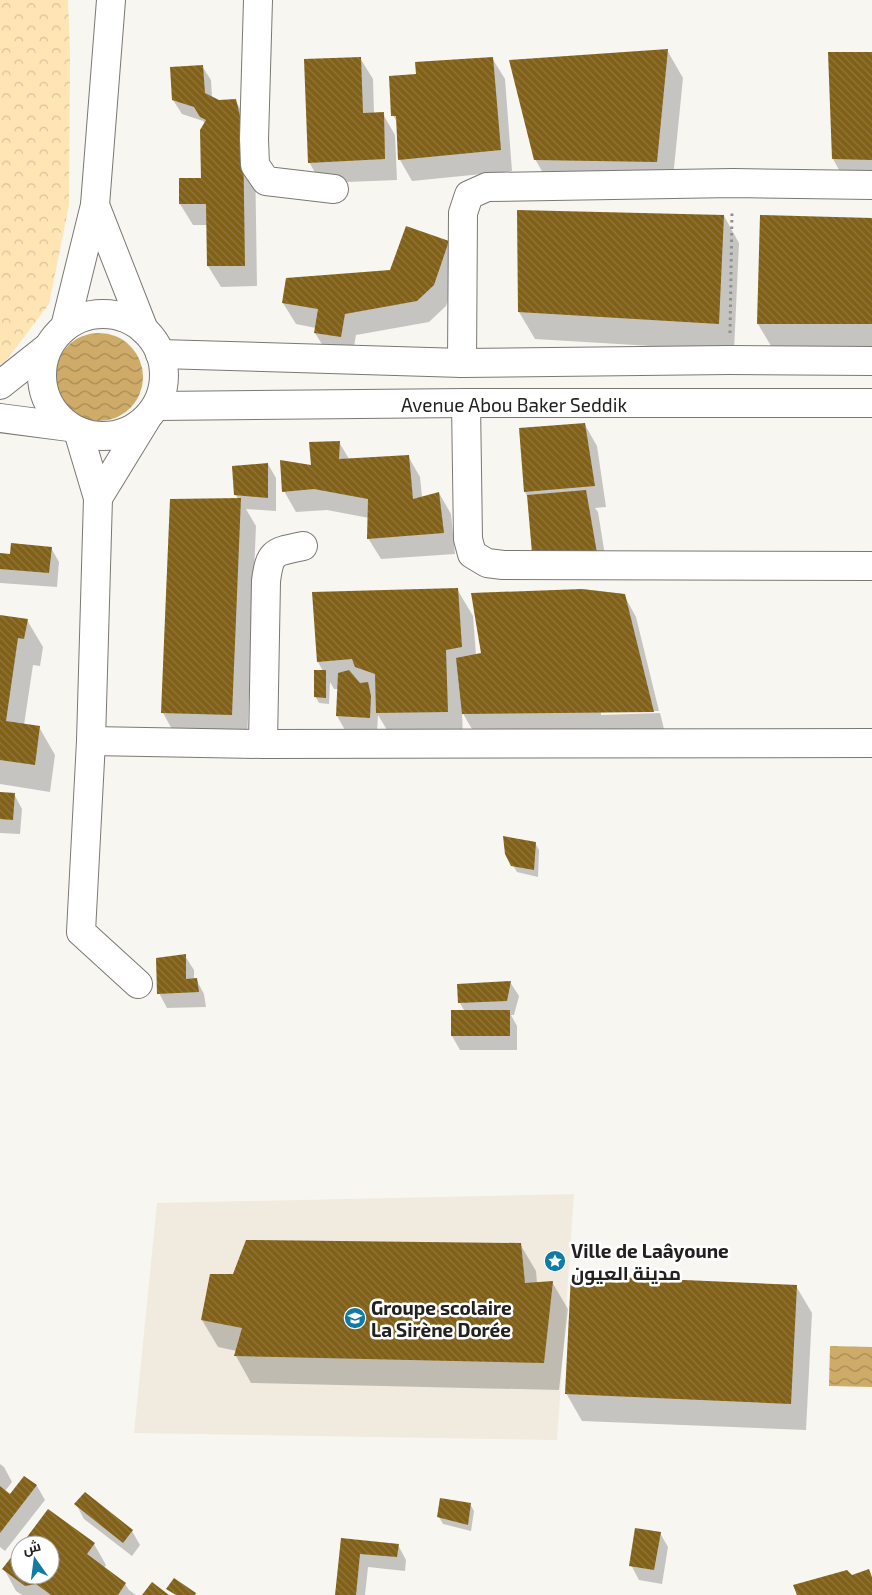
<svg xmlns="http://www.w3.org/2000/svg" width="872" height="1595" viewBox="0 0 872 1595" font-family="'Exo 2',Cairo,sans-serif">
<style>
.built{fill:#f1eade}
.park{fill:url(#park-crowns)}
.water{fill:url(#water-waves)}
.shadow{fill:#0003}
.building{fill:url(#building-back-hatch)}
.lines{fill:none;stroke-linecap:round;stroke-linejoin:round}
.minor-casing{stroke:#7b7874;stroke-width:30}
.major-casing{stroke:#7b7874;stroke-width:30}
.path{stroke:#91908c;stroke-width:3;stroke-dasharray:2.5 4;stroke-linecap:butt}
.minor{stroke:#fff;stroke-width:28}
.major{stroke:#fff;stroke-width:28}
.labels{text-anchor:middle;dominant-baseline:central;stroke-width:5;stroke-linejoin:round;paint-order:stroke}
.street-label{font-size:19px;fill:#22211f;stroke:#fff}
.poi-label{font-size:19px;font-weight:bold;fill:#22211f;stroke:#fff;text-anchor:start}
</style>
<defs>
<pattern id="park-crowns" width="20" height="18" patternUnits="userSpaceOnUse" patternTransform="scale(1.25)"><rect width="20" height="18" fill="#ffe4b4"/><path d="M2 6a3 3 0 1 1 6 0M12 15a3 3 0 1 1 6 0" fill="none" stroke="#dac39a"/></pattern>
<pattern id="water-waves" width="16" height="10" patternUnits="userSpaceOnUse" patternTransform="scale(1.25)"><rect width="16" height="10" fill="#ceab68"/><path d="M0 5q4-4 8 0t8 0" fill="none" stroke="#a78b55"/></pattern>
<pattern id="building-back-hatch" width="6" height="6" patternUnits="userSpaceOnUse" patternTransform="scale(1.25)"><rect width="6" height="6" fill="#816017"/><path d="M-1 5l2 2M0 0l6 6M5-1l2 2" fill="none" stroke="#907740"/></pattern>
</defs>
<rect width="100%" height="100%" fill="#f8f6f1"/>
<path class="built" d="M574,1194L557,1440L134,1433L157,1203Z"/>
<path class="park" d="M0,0H68L70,54L69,205L49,304L5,362L0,364Z"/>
<g class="water">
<circle cx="99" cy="377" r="44"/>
<path d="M830,1346L872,1347V1387L829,1386Z"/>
</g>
<g class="shadow">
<path d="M667,50L683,78L672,188L551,187L535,159Z"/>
<path d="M872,53V186H848L833,159Z"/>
<path d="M360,58L373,79L374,114H383L395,135L397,180L321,183L309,162Z"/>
<path d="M492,58L505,79L512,171L412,181L400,160L398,124L393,115L417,76Z"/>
<path d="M202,66L211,80L212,98L219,102L235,100L244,115L255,152L257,286L221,287L208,266V225H193L180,204V180L202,179L205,124L203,121L182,114L173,100Z"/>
<path d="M724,216L739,243L734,351L535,339L519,312Z"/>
<path d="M872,220V351H774L758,324Z"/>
<path d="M448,242L461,263L446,306L429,322L356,335L352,358L328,354L315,333L316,328L296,324L283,303L391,271Z"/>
<path d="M585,425L597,446L606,507L595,508L598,512L608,574L528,498L525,492L521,429Z"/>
<path d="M339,442L349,459L408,456L420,477L422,497L439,493L451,514L455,554L381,559L368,538L369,518L327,510L296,512L284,491Z"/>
<path d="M268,464L276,478V511L246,509L256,526L247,741L178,740L163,713L238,499L236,495Z"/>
<path d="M51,548L59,562L57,587L0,583V555L11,556Z"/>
<path d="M457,589L473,616L476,655L483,654L624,595L636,617L659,711L601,712V715L660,713L665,733L479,741L462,712L463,738L393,740L378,715L377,732L345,730L337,716L338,689H334L330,682L329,704L319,703L315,696L323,671L318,662Z"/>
<path d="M0,616L27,620L43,647L40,666L33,665L24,725L39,727L55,755L50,792L0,784Z"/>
<path d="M0,793L14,794L22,809L20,834L0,833Z"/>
<path d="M535,843L539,850L538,877L517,872L506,854Z"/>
<path d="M185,956L194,970V980L196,979L204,994L206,1007L167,1008L159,993Z"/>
<path d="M510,982L519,996L514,1015H511L517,1026V1050H460L452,1036V1012H465L460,1003Z"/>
<path d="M520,1244L536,1271L537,1283L552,1282L568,1309L559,1390L251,1383L236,1356L237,1351L218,1347L202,1320L234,1275Z"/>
<path d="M796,1286L812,1313L806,1430L582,1421L566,1393Z"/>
<path d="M0,1464L4,1467L12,1482L5,1491L10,1496L25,1478L37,1486L45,1500L5,1551L0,1547Z"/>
<path d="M76,1504L132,1531L140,1545L132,1556L84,1519Z"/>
<path d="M470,1504L474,1511L471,1531L443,1524L439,1517Z"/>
<path d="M660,1533L668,1547L662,1584L639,1580L631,1565Z"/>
<path d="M342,1539L398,1545L406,1560L405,1571L368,1567L365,1595H336Z"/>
<path d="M94,1544L106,1565L104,1568L125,1584L129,1590L136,1595H22L16,1591L4,1569L20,1548V1575H50V1545H22Z"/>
</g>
<g class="building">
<path d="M668,49L657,162L534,160L509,60Z"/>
<path d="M828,52H872V160L832,159Z"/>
<path d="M361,57L363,113L384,112L385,159L308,163L304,59Z"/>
<path d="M493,57L501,150L398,160L396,116H391L389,76L416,74L415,62Z"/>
<path d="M203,65L205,93L219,100L236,99L243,129L245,266H207L206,204H179V178H201L200,130L206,120L200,117L194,107L172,100L170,67Z"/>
<path d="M517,210L724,215L719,324L518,312Z"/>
<path d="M760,215L872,218V324H757Z"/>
<path d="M406,226L449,241L434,285L417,301L345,314L341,337L314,333L318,309L282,303L286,278L390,270Z"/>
<path d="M585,423L595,486L524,492L519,428Z"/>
<path d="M340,441L339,459L409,455L413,499L439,492L444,533L367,539L368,499L314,489L282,492L280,460L311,465L309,442Z"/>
<path d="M268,463V498L234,495L232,466Z"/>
<path d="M586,490L597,553H532L527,495Z"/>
<path d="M241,498L232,715L161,713L170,499Z"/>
<path d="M11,543L52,547L49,573L0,569V553L10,554Z"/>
<path d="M458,588L462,647L446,650L448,712L376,713L375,674L355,667L352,659L317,662L312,592Z"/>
<path d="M582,589L625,594L654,712L462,714L456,658L481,653L471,593Z"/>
<path d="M0,615L28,619L24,639L18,638L6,721L40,726L35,765L0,760Z"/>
<path d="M314,670H326V698L314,697Z"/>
<path d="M349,670L360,683L368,682L371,696L370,718L336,716L338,673Z"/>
<path d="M0,792L15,793L13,820L0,819Z"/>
<path d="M503,836L536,842L534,870L511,866L505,854Z"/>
<path d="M186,954V979L197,978L199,992L157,994L156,958Z"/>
<path d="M511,981L507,1001L458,1003L457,984Z"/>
<rect x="451" y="1010" width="59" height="26"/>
<path d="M246,1240L521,1243L525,1283L553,1281L544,1363L234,1356L242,1328L201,1320L210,1274H233Z"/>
<path d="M571,1275L797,1285L791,1404L565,1394Z"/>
<path d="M24,1476L37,1485L0,1533V1486L10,1494Z"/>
<path d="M85,1492L133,1530L123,1543L74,1504Z"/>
<path d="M440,1498L471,1503L468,1525L437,1517Z"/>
<path d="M48,1509L95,1543L87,1554L126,1583L118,1595H51L36,1584L25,1586L2,1569L20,1546V1575H50V1545H21Z"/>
<path d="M635,1528L661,1532L654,1570L629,1566Z"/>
<path d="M341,1538L399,1544L397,1557L360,1554L356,1595H335Z"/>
<path d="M869,1569L872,1577V1595H797L793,1585L847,1570L852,1575Z"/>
<path d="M174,1578L196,1593L195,1595H176L166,1589Z"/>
<path d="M152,1582L169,1595H142Z"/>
</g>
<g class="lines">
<g class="minor-casing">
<g id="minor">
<path d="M258,0L254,139L255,165L266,181L334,189"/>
<path d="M95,205L111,0"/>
<path d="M65,327L95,205L144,330"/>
<path d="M462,363L463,213L469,195L487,187L733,183L872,185"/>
<path d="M466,403L468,539L472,554L487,563L503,565L872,566"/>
<path d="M78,431L98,498L147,418"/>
<path d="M98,498L91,741L81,932L138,984"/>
<path d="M91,741L263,744L872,743"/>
<path d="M263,744L266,581C270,551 274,552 303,546"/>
</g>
</g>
<g class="major-casing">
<g id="major">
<circle cx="103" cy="375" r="61"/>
<path d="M160,354L462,363L729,360L872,361"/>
<path d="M0,385L48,347"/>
<path d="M156,406L466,403H872"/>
<path d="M0,418L69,427"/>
</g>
</g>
<path class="path" d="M730,333L732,211"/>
<use href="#minor" class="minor"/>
<use href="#major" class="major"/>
</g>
<defs>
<g id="sight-disc" transform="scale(1.125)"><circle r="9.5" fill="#107ba5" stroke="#fff"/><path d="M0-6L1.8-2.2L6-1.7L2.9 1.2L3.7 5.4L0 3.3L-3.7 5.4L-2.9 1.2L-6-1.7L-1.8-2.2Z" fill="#fff"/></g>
<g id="school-disc" transform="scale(1.125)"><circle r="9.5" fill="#107ba5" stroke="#fff"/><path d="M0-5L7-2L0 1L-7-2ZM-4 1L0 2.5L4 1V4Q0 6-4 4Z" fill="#fff"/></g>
</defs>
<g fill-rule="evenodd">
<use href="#sight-disc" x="555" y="1261"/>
<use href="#school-disc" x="355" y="1318"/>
</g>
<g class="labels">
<g class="street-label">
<text x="514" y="404">Avenue Abou Baker Seddik</text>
</g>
<g class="poi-label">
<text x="571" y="1250">Ville de Laâyoune<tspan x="571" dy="22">مدينة العيون</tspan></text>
<text x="371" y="1307">Groupe scolaire<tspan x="371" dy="22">La Sirène Dorée</tspan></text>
</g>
</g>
<g transform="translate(35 1560) rotate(346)"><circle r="24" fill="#ffffff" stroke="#a7a6a5"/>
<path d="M0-4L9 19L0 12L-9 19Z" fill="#107ba5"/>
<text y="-8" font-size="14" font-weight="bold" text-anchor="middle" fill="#22211f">ش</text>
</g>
</svg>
